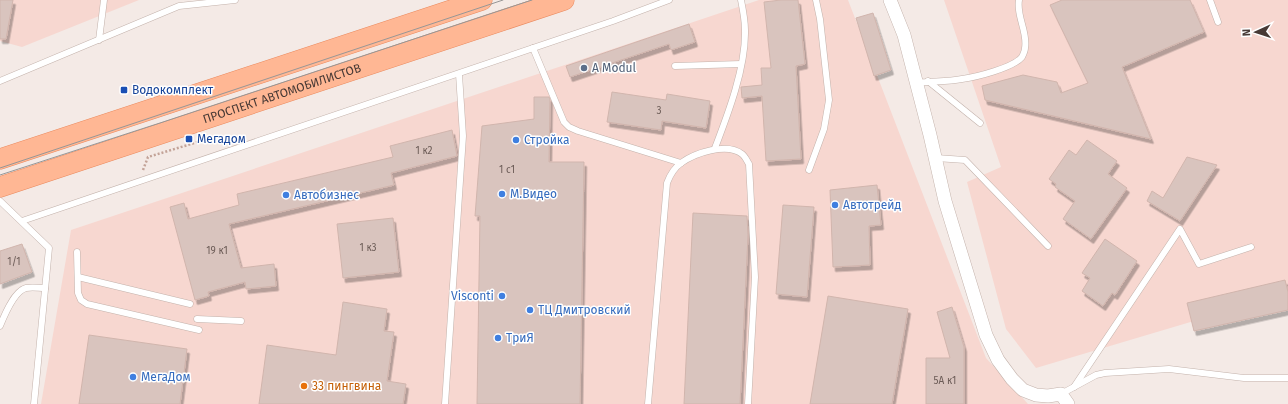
<svg xmlns="http://www.w3.org/2000/svg" width="1288" height="404" viewBox="0 0 1288 404" font-family="'Fira Sans',sans-serif">
<style>
.commercial{fill:#f7d7d0}
.building{fill:#d9c4be;stroke:#d1b5ad;filter:url(#shadow)}
.lines{fill:none;stroke-linecap:round;stroke-linejoin:round}
.service-casing{stroke:#c3b2ab;stroke-width:7}
.minor-casing{stroke:#c3b2ab;stroke-width:14}
.primary-casing{stroke:#ea895d;stroke-width:21}
.path{stroke:#c3a398;stroke-width:2.5;stroke-dasharray:2 2;stroke-linecap:butt}
.service{stroke:#fff;stroke-width:6}
.minor{stroke:#fff;stroke-width:13}
.primary{stroke:#ffb794;stroke-width:20}
.tram{stroke:#969696;stroke-width:1}
.service-dot{fill:#5c6f8a;stroke:#fff;stroke-width:1.5}
.transit-dot{fill:#1a4fb4;stroke:#fff;stroke-width:1.5}
.shop-dot{fill:#3f7fe0;stroke:#fff;stroke-width:1.5}
.food-dot{fill:#e8710a;stroke:#fff;stroke-width:1.5}
.labels{text-anchor:middle;dominant-baseline:central;stroke-width:3;stroke-linejoin:round;paint-order:stroke}
.number-label{font-size:10px;fill:#6c5c57}
.service-label{font-size:12px;fill:#4e5e75;stroke:#fff;text-anchor:start}
.transit-label{font-size:12px;fill:#164399;stroke:#fff;text-anchor:start}
.street-label{font-size:12px;fill:#473935;stroke:#fff}
.shop-label{font-size:12px;fill:#366cbe;stroke:#fff;text-anchor:start}
.food-label{font-size:12px;fill:#c56008;stroke:#fff;text-anchor:start}
</style>
<defs>
<filter id="shadow"><feDropShadow dx="2.5" dy="4.5" stdDeviation="0" flood-color="#0004"/></filter>
</defs>
<rect width="100%" height="100%" fill="#f4eae6"/>
<g class="commercial">
<path d="M0,0H139L22,47L0,41Z"/>
<path d="M759,0H848L986,358L1028,404H41L71,230Z"/>
<path d="M944,0H1288V293L1036,368L1006,329L967,182L1001,167Z"/>
</g>
<g class="building">
<path d="M0,0H13L6,39H0Z"/>
<path d="M781,0H798L805,64L796,66L801,159L766,161L762,96L742,98L741,87L762,85L761,68H771L764,2Z"/>
<path d="M1062,0H1190L1204,32L1122,67L1151,139L985,100L982,86L1023,75L1057,82L1061,93L1088,83L1050,5Z"/>
<path d="M873,13L891,70L874,76L856,18Z"/>
<path d="M689,24L695,42L671,50L669,44L570,77L566,66Z"/>
<path d="M612,92L666,100L667,94L710,101L706,128L662,121L661,130L607,122Z"/>
<path d="M534,97H549L550,99L549,162H584L580,404H477L480,216H475L482,126L534,119Z"/>
<path d="M452,130L457,156L391,173L394,185L229,224L241,268L274,264L276,286L246,289L245,282L208,292L209,296L195,300L170,207L184,203L188,219L239,205L237,194L393,157L390,146Z"/>
<path d="M1087,140L1117,161L1108,174L1127,188L1091,239L1063,219L1075,201L1055,187L1056,184L1049,179L1069,150L1076,155Z"/>
<path d="M1187,157L1217,165L1180,221L1147,201L1152,191L1163,198Z"/>
<path d="M877,185L881,225L869,226L870,265L833,267L830,190Z"/>
<path d="M783,205L814,207L807,297L776,294Z"/>
<path d="M693,213L747,216L748,235L740,404H684Z"/>
<path d="M393,218L399,272L343,278L337,224Z"/>
<path d="M1105,239L1137,261L1115,295L1112,293L1103,306L1082,291L1090,278L1082,273Z"/>
<path d="M22,244L32,272L0,284V251Z"/>
<path d="M1285,280L1288,292V310L1194,331L1187,303Z"/>
<path d="M828,296L908,309L892,404H810Z"/>
<path d="M343,302L387,309L384,331L394,332L387,381L406,384L403,404H259L267,345L336,355Z"/>
<path d="M952,307L964,347V404H926V358H950L937,312Z"/>
<path d="M89,335L187,349L180,404H79Z"/>
</g>
<g class="lines">
<g class="service-casing">
<g id="service">
<path d="M1210,0L1218,22"/>
<path d="M99,40L104,0"/>
<path d="M533,48L564,122L569,127L578,131L681,163"/>
<path d="M675,66L741,64"/>
<path d="M0,81L179,6L235,0"/>
<path d="M928,81L980,123"/>
<path d="M917,83C932,81 947,82 962,79C976,77 1013,68 1022,57C1023,55 1025,50 1025,48C1028,32 1016,16 1019,0"/>
<path d="M715,148C728,114 746,67 745,30C745,20 743,10 741,0"/>
<path d="M936,158L965,160L1048,246"/>
<path d="M809,170L824,129L829,100L820,19L816,0"/>
<path d="M0,201L49,248L34,404"/>
<path d="M22,221L613,21L669,0"/>
<path d="M77,252L78,293L81,300L87,304L199,330"/>
<path d="M78,277L190,304"/>
<path d="M197,319L241,321"/>
<path d="M0,326C4,316 14,291 26,288C32,287 39,288 45,288"/>
<path d="M1074,387L1180,229L1199,264L1251,247"/>
<path d="M1061,394L1096,375L1105,373L1169,369L1244,378H1288"/>
<path d="M445,404L463,136L459,74"/>
<path d="M648,404L667,183C670,175 674,168 681,163C695,153 727,142 742,154C745,156 747,161 749,164L755,277L748,404"/>
</g>
</g>
<g class="minor-casing">
<path id="minor" d="M890,0L904,35L930,135L945,201L986,335L998,360L1012,379L1023,390L1036,395L1048,396L1061,394L1068,404"/>
</g>
<g class="primary-casing">
<g id="primary">
<path d="M0,159L482,0"/>
<path id="s1" d="M0,187L564,0"/>
</g>
</g>
<path class="path" d="M143,170L148,157L211,138"/>
<use href="#service" class="service"/>
<use href="#minor" class="minor"/>
<use href="#primary" class="primary"/>
<g class="tram">
<path d="M0,168L503,0"/>
<path d="M0,175L163,122L532,0"/>
</g>
</g>
<circle class="service-dot" cx="584" cy="68" r="4"/>
<g class="transit-dot">
<rect x="120" y="86" width="8" height="8" rx="2"/>
<rect x="185" y="135" width="8" height="8" rx="2"/>
</g>
<g class="shop-dot">
<circle cx="516" cy="140" r="4"/>
<circle cx="502" cy="194" r="4"/>
<circle cx="286" cy="195" r="4"/>
<circle cx="835" cy="205" r="4"/>
<circle cx="502" cy="296" r="4"/>
<circle cx="530" cy="310" r="4"/>
<circle cx="498" cy="338" r="4"/>
<circle cx="133" cy="377" r="4"/>
</g>
<circle class="food-dot" cx="304" cy="386" r="4"/>
<g class="labels">
<g class="number-label">
<text x="659" y="111">3</text>
<text x="424" y="151">1 к2</text>
<text x="507" y="170">1 с1</text>
<text x="368" y="248">1 к3</text>
<text x="217" y="251">19 к1</text>
<text x="14" y="262">1/1</text>
<text x="945" y="381">5А к1</text>
</g>
<g class="service-label">
<text x="592" y="68">A Modul</text>
</g>
<g class="transit-label">
<text x="132" y="90">Водокомплект</text>
<text x="197" y="139">Мегадом</text>
</g>
<g class="street-label">
<text stroke="none"><textPath href="#s1" startOffset="297">ПРОСПЕКТ АВТОМОБИЛИСТОВ</textPath></text>
</g>
<g class="shop-label">
<text x="524" y="140">Стройка</text>
<text x="510" y="194">М.Видео</text>
<text x="294" y="195">Автобизнес</text>
<text x="843" y="205">Автотрейд</text>
<text x="494" y="296" text-anchor="end">Visconti</text>
<text x="538" y="310">ТЦ Дмитровский</text>
<text x="506" y="338">ТриЯ</text>
<text x="141" y="377">МегаДом</text>
</g>
<g class="food-label">
<text x="312" y="386">33 пингвина</text>
</g>
</g>
<g transform="translate(1256 32) rotate(267)" stroke="#ffffff" stroke-width="3" paint-order="stroke">
<path d="M0-3L7 15L0 10L-7 15Z" fill="#473935"/>
<text y="-6" font-size="11" font-weight="bold" text-anchor="middle" fill="#473935">N</text>
</g>
</svg>
